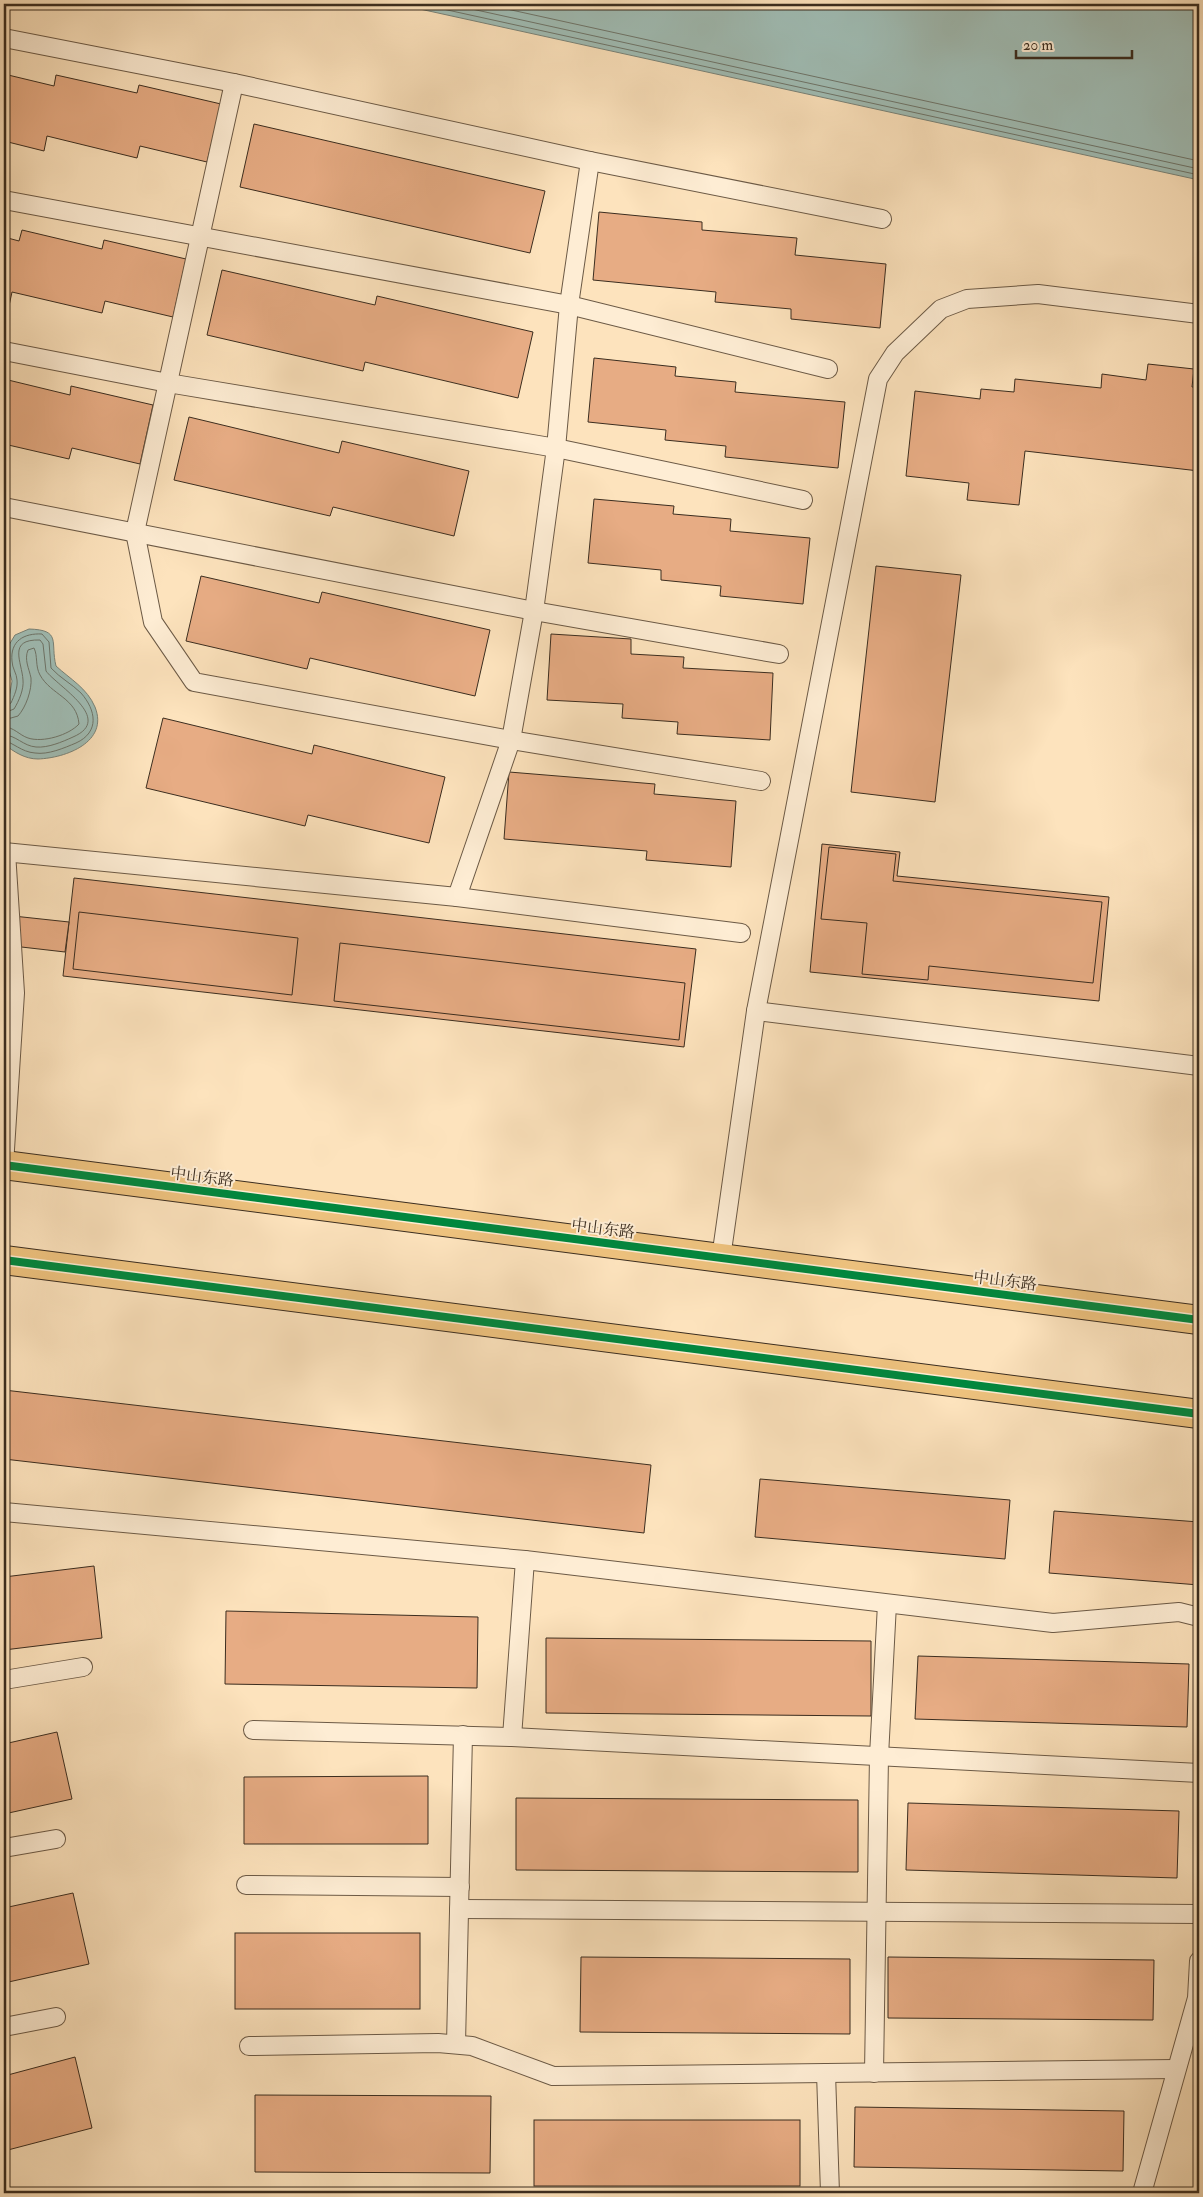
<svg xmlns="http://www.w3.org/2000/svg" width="1203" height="2197" viewBox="0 0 1203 2197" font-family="'IM FELL Double Pica','Noto Serif SC',serif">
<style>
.water{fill:#a0bdb5;stroke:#788379}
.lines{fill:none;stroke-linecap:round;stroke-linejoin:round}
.shore{stroke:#6e756a;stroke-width:1}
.building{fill:#e7ac84;stroke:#3b2d1f}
.service-casing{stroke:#6c5a46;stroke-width:20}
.primary-casing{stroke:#3b2d1f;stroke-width:30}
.service{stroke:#feedd4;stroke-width:18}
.primary{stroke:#eec27e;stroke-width:28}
.cycleway-casing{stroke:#feedd4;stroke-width:11}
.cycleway{stroke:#00873e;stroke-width:8}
.labels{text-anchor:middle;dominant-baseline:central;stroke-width:4;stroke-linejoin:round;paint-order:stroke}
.street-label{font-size:16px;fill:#3b2d1f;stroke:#feedd4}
</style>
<rect width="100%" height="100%" fill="#fde3bd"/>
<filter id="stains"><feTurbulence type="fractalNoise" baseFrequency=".004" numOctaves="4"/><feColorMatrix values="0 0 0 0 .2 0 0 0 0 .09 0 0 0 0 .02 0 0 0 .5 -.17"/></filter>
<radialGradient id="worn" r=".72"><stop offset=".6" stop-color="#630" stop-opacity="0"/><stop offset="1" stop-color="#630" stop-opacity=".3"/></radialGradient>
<g class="water">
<path d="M397,4H1199V180Z"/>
<path d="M29,629C62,630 50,642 56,666C70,679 87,688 95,707C109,742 66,758 38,759C25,759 14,752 4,744V706L10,693L12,681L7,663L9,645L15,635Z"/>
</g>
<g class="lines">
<g class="shore">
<path d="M420,4L1199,175"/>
<path d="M449,4L1199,169"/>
<path d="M484,4L1199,161"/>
<path d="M4,707L11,703C14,696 18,688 17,680C17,674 12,668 12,661C10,641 24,633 42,634L49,642L51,668C60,678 72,684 81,693C96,710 100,732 76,743C64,748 48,755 35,753C21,752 13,742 4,741"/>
<path d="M4,713L14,709C19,701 24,689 23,680C22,662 7,639 40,640L43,644L46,671C57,686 115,719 73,737C62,742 48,748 36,747C23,746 16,735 4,735"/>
<path d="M4,720L18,716C26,707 32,690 31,678C29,668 24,660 28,650L34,648C38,656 35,666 40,675C51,695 77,698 79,724C69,735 43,743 28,738C19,735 14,727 4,727"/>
</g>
</g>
<g class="building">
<path d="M4,74L54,86L56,75L137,93L139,85L221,104L207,162L140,146L137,158L47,136L44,151L4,141Z"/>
<path d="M254,124L545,191L530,253L240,187Z"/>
<path d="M599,212L702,222V230L797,238L795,255L886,264L880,328L791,319V309L715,302L716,292L593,280Z"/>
<path d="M22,230L102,249L104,240L186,259L173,317L105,301L102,313L12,292L9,306L4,305V237L19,241Z"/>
<path d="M222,270L375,305L377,296L533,332L518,398L365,362L363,371L207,335Z"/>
<path d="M594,358L676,367L675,376L736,382L735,392L845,402L838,468L725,457L726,446L665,440L666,430L588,422Z"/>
<path d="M1148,364L1194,369L1192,387H1199V471L1025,451L1019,505L967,500L969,483L906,476L915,391L980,399L981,389L1014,392L1015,379L1101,388L1102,374L1146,380Z"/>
<path d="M4,379L70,395L71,386L153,405L140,464L72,448L69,459L4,444Z"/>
<path d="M189,417L339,453L342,441L469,471L454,536L333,507L330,516L174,480Z"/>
<path d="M594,499L674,506L673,514L731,519L730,531L810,538L803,604L720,596L721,586L661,580V570L588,563Z"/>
<path d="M876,566L961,575L935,802L851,792Z"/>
<path d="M201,576L319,603L322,592L490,630L475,696L310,658L307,669L186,641Z"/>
<path d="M551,634L631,639V654L684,657L683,668L773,673L770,740L677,734L678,722L622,718L623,704L547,700Z"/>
<path d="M163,718L312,754L314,745L445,777L429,843L308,815L305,826L146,788Z"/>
<path d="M509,772L655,784L654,794L736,801L731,867L646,860L647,851L504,839Z"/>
<path d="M822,844L900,852L897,876L1109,897L1099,1001L810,972Z"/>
<path d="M829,847L896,854L893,881L1102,902L1093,983L929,966L928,980L862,974L867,923L821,919Z"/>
<path d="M74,878L696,949L684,1047L63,976Z"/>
<path d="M79,912L298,938L292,995L73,969Z"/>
<path d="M4,915L69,922L65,952L4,945Z"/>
<path d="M340,943L685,983L679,1040L334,1001Z"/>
<path d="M4,1390L651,1465L644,1533L4,1459Z"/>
<path d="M760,1479L1010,1500L1005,1559L755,1537Z"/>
<path d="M1054,1511L1199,1522V1585L1049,1573Z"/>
<path d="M94,1566L102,1638L4,1650V1577Z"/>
<path d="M226,1611L478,1617L477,1688L225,1684Z"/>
<path d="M546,1638L871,1641V1716L546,1713Z"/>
<path d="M918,1656L1189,1664L1187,1727L915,1719Z"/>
<path d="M57,1732L72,1799L4,1814V1744Z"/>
<path d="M428,1776V1844H244V1777Z"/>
<path d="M516,1798L858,1800V1872L516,1870Z"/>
<path d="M908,1803L1179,1811L1177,1878L906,1870Z"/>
<path d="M73,1893L89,1964L4,1983V1908Z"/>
<rect x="235" y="1933" width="185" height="76"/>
<path d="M581,1957L850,1959V2034L580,2032Z"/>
<path d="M888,1957L1154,1960L1153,2020L888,2018Z"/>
<path d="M75,2057L92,2128L4,2151V2076Z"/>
<path d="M255,2095L491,2096L490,2173L255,2172Z"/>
<path d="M855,2107L1124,2111L1123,2171L854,2167Z"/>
<rect x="534" y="2120" width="266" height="66"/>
</g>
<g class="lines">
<g class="service-casing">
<g id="service">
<path d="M4,38L234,83L590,161L882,219"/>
<path d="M234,83L135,532L153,622L194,682L511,740L761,781"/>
<path d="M4,200L569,305L828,369"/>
<path d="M4,351L168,383L556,448L803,500"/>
<path d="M4,507L534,611L779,654"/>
<path d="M4,851L6,852L15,993L4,1165"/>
<path d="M4,852L457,897L741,933"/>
<path d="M457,897L511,740L534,611L556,448L569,305L590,161"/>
<path d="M756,1011L1199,1066"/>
<path d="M721,1258L756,1011L878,379L895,353L941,309L967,299L1038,294L1199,314"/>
<path d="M4,1512L525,1560L1053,1623L1179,1612L1199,1617"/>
<path d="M4,1680L83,1667"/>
<path d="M253,1730L512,1737L1199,1773"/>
<path d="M512,1737L525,1560"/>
<path d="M4,1848L56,1839"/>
<path d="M246,1885L460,1887"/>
<path d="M459,1909L1199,1914"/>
<path d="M4,2027L56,2017"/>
<path d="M456,2044L463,1735"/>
<path d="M249,2046L438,2043L472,2046L553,2076L1176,2069"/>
<path d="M826,2073L830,2193"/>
<path d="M874,2073L879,1756L887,1604"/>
<path d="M1142,2193L1197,1998L1199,1961"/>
</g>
</g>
<g class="primary-casing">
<g id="primary">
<path d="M4,1165L1199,1320"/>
<path d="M4,1260L1199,1414"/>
</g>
</g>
<use href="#service" class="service"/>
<use href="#primary" class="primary"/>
<g class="cycleway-casing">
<g id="cycleway">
<path d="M4,1165L1199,1320"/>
<path d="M4,1260L1199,1414"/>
</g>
</g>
<use href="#cycleway" class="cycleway"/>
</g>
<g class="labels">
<g class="street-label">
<text transform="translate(202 1177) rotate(7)">中山东路</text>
<text transform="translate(603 1229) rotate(7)">中山东路</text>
<text transform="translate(1005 1281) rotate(7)">中山东路</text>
</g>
</g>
<rect width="1203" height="2197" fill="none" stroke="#fde3bd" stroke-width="20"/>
<rect x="5" y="5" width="1193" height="2187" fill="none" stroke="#3b2d1f" stroke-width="2.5"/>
<rect x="10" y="10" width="1183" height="2177" fill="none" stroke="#3b2d1f"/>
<path d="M1016 50v8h116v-8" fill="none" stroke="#3b2d1f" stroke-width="2.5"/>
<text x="1023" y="50" font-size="15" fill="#3b2d1f" stroke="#feedd4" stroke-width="4" paint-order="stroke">20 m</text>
<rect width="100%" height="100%" filter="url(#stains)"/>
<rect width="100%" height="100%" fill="url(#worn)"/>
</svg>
